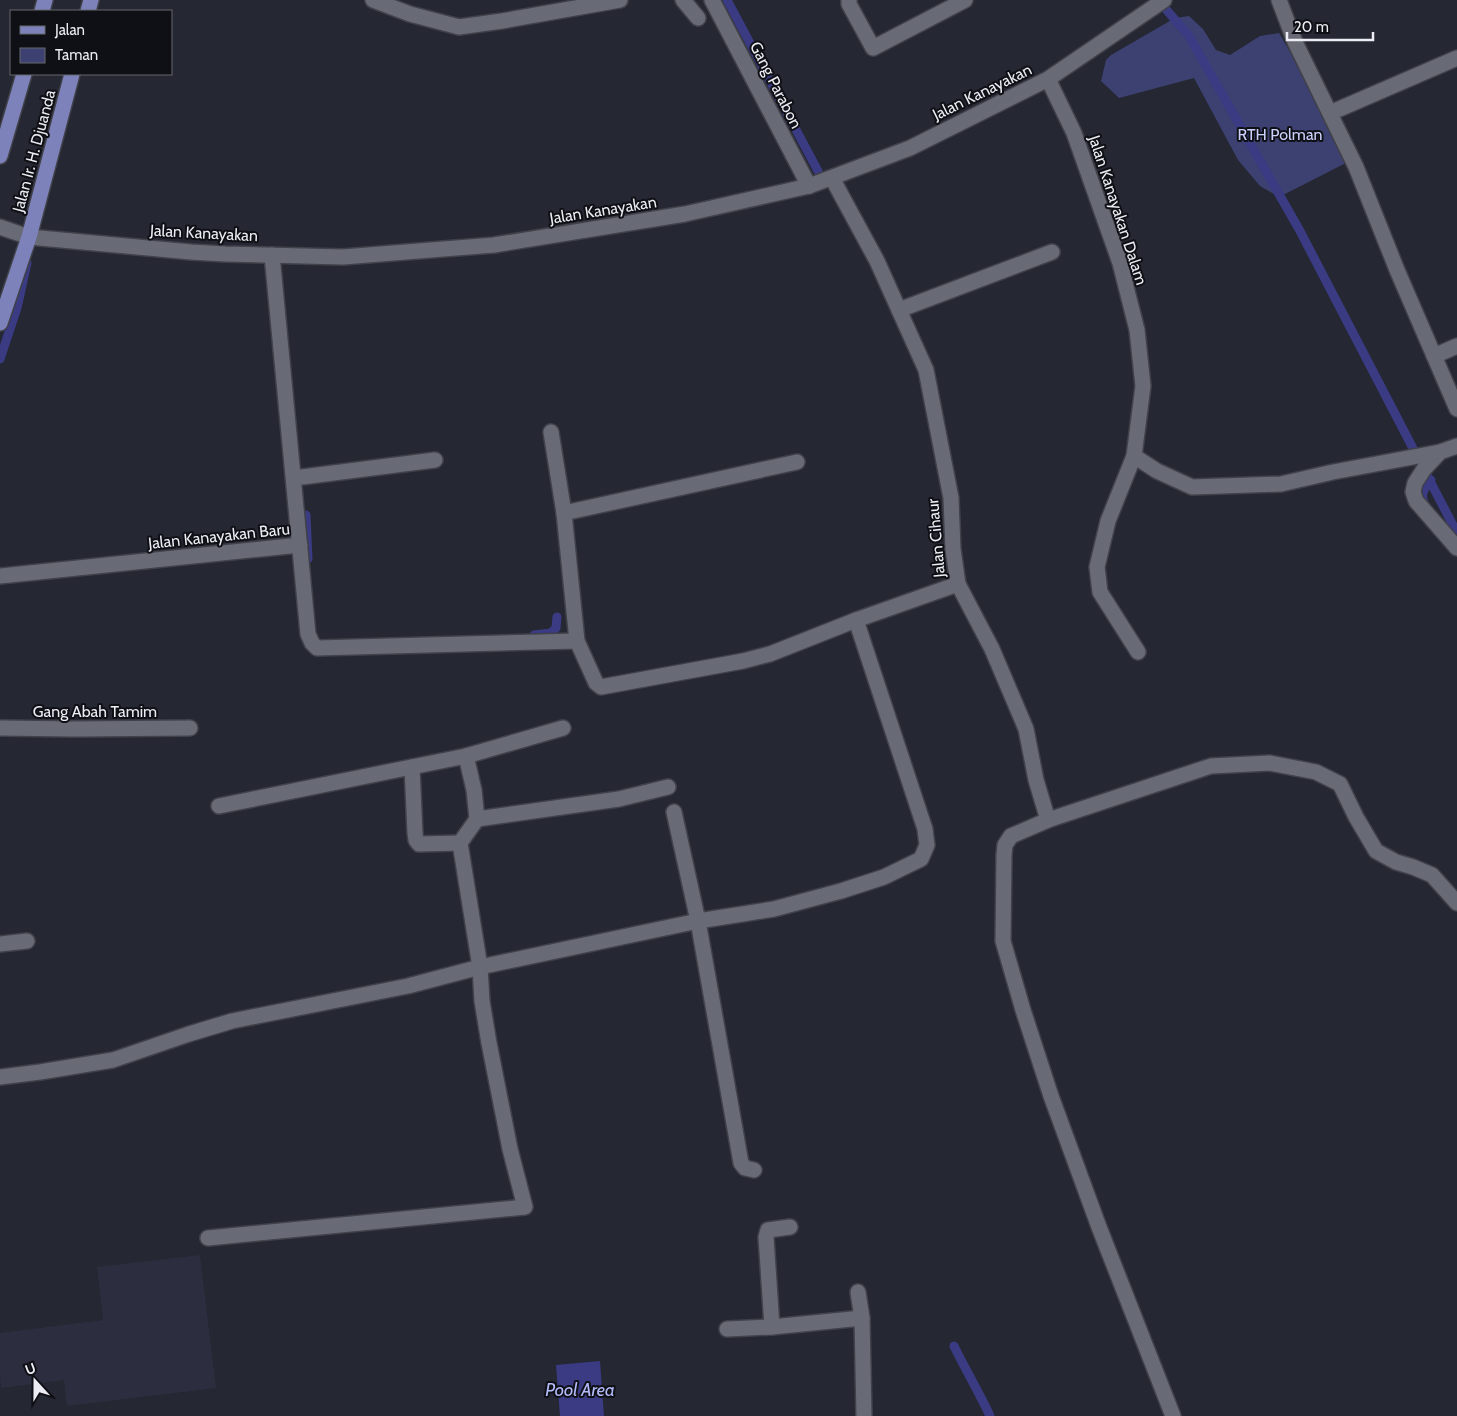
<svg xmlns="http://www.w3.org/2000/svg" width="1457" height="1416" viewBox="0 0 1457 1416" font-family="Cabin,sans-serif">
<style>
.built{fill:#2c2e3f}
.green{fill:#3d4171}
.water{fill:#3a3b83}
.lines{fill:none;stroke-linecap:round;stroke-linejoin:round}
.stream{stroke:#3a3b83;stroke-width:9}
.minor-casing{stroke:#404149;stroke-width:18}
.major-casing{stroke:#404149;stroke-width:18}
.minor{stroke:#686a76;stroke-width:15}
.major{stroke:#7d82ba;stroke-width:15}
.labels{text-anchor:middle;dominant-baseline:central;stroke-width:4;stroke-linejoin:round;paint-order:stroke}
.street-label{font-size:16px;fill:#ecedf4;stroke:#0f1015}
.park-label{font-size:16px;fill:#cbd1fb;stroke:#0f1015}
.water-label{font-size:18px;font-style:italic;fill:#b4bbfa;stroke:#0f1015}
</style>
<rect width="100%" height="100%" fill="#252732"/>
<path class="built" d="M200,1255L216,1388L67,1406L64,1380L1,1388L0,1375V1333L103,1320L97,1267Z"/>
<path class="green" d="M1189,16L1203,29L1216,50L1230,55L1260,36L1279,33L1303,74L1344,153V164L1279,197L1260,186L1238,160L1194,78L1119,98L1101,81L1106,60L1111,55L1175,18Z"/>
<path class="water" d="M600,1361L604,1416H560L556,1365Z"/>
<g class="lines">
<g class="stream">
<path d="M727,0L818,171"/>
<path d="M1158,0L1189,36L1300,231L1457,533"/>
<path d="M0,359L17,308L27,263"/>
<path d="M1427,508C1419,497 1423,489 1431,480"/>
<path d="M306,515L308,559"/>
<path d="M534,635L551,633L556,628L557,617"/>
<path d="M954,1346C965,1369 979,1392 990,1416"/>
</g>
<g class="minor-casing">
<g id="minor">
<path d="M373,0L410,14L459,27L502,21L620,0"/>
<path d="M683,0L698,18"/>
<path d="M712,0L809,186"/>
<path d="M849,0V4L873,48L965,0"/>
<path d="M1279,0L1295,42L1356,167L1397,270L1457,409"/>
<path d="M1048,79L1074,133L1120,263L1137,330L1143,386L1134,456L1108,521L1097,567L1100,592L1138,652"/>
<path d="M1330,113L1457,58"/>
<path d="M0,227L29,237L191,252L225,254L343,257L494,245L685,214L809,186L910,148L1048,79L1164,0"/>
<path d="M272,255L308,634L312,643L317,648L577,641"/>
<path d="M899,310L1052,252"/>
<path d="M1434,356L1457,346"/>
<path d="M551,432L564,513L577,641L596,683L601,687L743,661L770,654L856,620L958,584L953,549L951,498L926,370L877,261L832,178"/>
<path d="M1457,446L1440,452L1424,469L1415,483L1413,492L1416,501L1457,548"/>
<path d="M1134,456L1157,471L1192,487L1281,484L1333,472L1440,452"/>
<path d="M294,478L435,460"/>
<path d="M564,513L797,462"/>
<path d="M0,576L300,545"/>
<path d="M958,584L992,649L1026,729L1036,780L1048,820"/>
<path d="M0,728L74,729L190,728"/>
<path d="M466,756L563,728"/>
<path d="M412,767L415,833L416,840L419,844L460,843"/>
<path d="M674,812L698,921L741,1163L745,1168L754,1170"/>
<path d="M477,819L619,799L668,787"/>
<path d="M0,944L27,941"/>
<path d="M0,1077L40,1072L113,1060L189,1034L232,1021L408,986L480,967L698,921L774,909L841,891L884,877L921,859L927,845L925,829L856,620"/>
<path d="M208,1238L525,1207L510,1149L489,1043L482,1001L480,967L460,843L477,819L474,790L466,756L219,806"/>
<path d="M858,1292L862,1318"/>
<path d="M772,1327L766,1237L768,1230L790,1227"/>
<path d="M727,1329L772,1327L862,1318L864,1416"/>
<path d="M1173,1416L1099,1227L1051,1096L1023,1010L1003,941L1004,855L1005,845L1011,836L1048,820L1211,766L1270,763L1316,772L1340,784L1356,817L1376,851L1396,862L1413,867L1432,875L1457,903"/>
</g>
</g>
<g class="major-casing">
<g id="major">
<path d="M42,11L45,0"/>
<path d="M88,11L91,0"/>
<path d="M0,156L24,74"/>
<path d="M0,323L29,237L72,74"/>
</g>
</g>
<use href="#minor" class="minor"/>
<use href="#major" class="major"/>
</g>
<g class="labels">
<g class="street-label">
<text transform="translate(776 85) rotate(63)">Gang Parabon</text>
<text transform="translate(982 92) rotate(-26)">Jalan Kanayakan</text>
<text transform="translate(34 151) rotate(-75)">Jalan Ir. H. Djuanda</text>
<text transform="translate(603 210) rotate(-9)">Jalan Kanayakan</text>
<text transform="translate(1118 210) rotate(72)">Jalan Kanayakan Dalam</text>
<text transform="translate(204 233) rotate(3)">Jalan Kanayakan</text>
<text transform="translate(219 536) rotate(-6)">Jalan Kanayakan Baru</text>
<text transform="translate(936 538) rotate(-95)">Jalan Cihaur</text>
<text x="95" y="711">Gang Abah Tamim</text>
</g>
<g class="park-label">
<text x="1280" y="134">RTH Polman</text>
</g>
<g class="water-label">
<text x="580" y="1390">Pool Area</text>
</g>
</g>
<rect x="10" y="10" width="162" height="65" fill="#0f1015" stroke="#67686e"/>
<rect x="20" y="26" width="25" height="8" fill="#7d82ba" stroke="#67686e"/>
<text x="55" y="35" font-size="15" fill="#ecedf4">Jalan</text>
<rect x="20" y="48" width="25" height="15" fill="#3d4171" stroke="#67686e"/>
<text x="55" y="60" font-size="15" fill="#ecedf4">Taman</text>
<g transform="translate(35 1381) rotate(339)" stroke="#0f1015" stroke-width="4" paint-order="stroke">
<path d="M0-4L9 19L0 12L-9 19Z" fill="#ecedf4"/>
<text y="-8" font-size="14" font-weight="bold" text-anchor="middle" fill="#ecedf4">U</text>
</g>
<path d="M1287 32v8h86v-8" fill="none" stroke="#ecedf4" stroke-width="2.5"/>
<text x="1294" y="32" font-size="15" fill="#ecedf4" stroke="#0f1015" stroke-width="4" paint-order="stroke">20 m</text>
</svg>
